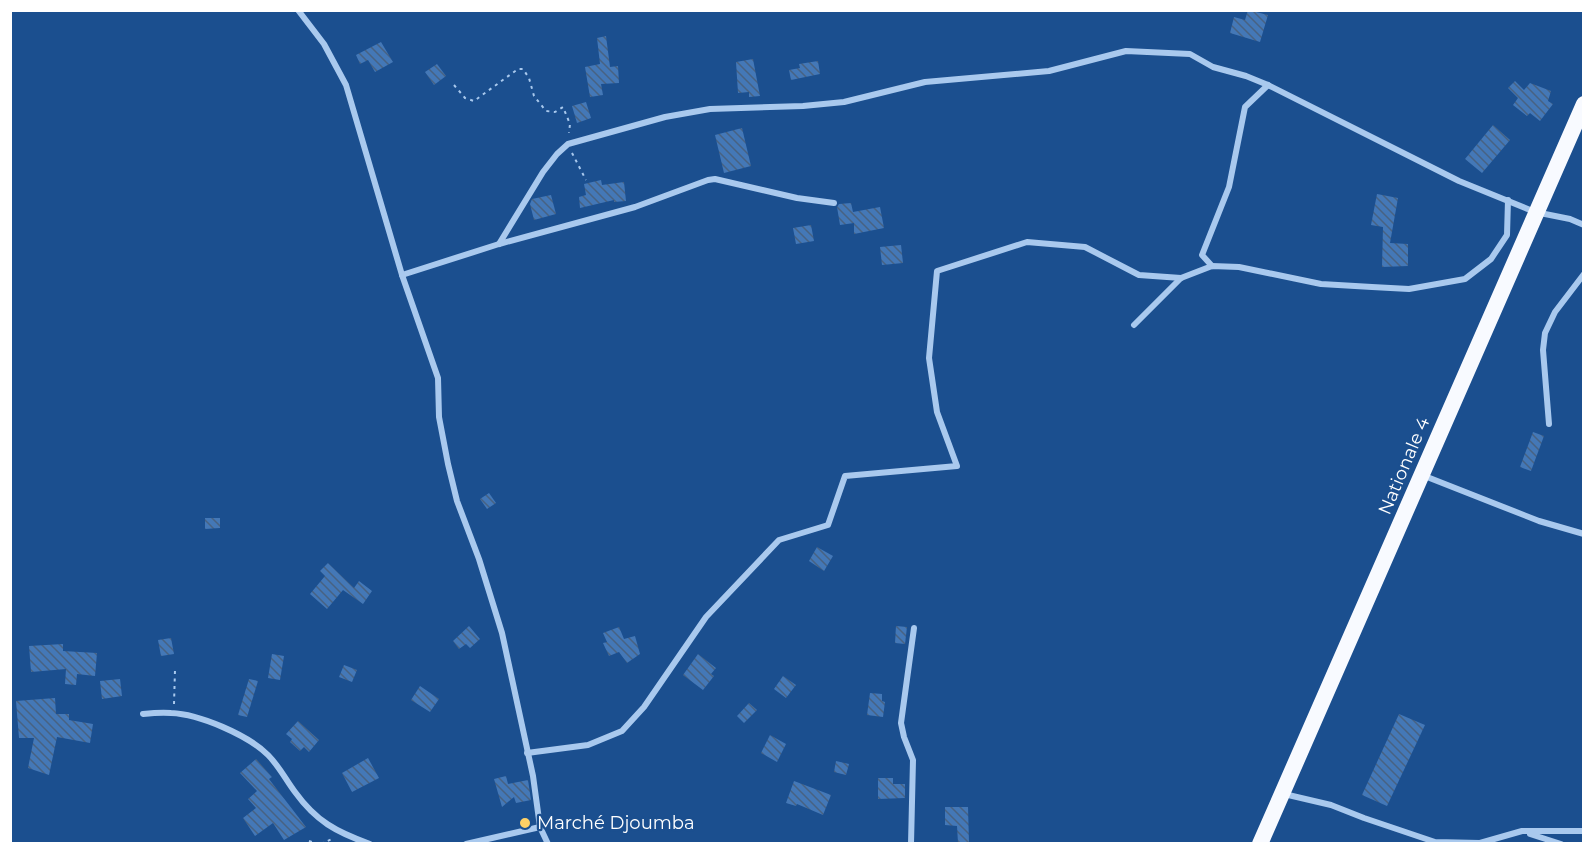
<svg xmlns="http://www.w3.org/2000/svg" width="1594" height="854" viewBox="0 0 1594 854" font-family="Montserrat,sans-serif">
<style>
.building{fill:url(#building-back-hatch)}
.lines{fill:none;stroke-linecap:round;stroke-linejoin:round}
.path{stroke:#a9c9ee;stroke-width:2;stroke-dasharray:3 4.5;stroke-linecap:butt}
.minor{stroke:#a9c9ee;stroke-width:6}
.trunk{stroke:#f8faff;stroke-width:16}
.poi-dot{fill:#ffd166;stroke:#1b4f8f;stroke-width:2}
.labels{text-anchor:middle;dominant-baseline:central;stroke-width:4.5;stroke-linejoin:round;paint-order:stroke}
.street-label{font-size:18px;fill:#fff;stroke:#1b4f8f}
.poi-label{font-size:18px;fill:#fff;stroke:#1b4f8f;text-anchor:start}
</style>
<defs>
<pattern id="building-back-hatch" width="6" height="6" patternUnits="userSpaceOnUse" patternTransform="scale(1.5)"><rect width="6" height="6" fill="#4478b7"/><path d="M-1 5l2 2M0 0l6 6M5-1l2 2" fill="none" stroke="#486282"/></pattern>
</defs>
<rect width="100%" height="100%" fill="#1b4f8f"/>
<g class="building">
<path d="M1248,10L1268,15L1260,42L1230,33L1234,17L1245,20Z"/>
<path d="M606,36L610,67L618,66L619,83L601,84L603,95L590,97L585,67L600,64L597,38Z"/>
<path d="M381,42L393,62L375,72L368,60L360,64L356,55Z"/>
<path d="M753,59L760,96L749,97V92L738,93L736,62Z"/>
<path d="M818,61L820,74L791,80L789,70L800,68L799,64Z"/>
<path d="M437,64L446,76L434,85L425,72Z"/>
<path d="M1515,81L1524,90L1530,83L1551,91L1548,101L1553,104L1540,121L1530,113L1527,116L1513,105L1518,98L1508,88Z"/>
<path d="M586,102L591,118L577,123L572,106Z"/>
<path d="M1493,125L1510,140L1482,173L1465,159Z"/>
<path d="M742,128L751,166L724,173L715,135Z"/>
<path d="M601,180L602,185L624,182L626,201L614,202V200L580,208L579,197L586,195L584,184Z"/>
<path d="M1377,194L1398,198L1390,243L1408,244V266L1382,267L1383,227L1371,225Z"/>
<path d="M551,195L556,214L534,220L530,204L532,199Z"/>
<path d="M851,203L853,212L880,207L884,228L854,234V223L840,225L837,207L839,204Z"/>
<path d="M811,225L814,241L796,244L793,228Z"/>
<path d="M901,245L903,263L882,265L880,247Z"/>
<path d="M1533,432L1544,436L1531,471L1520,467Z"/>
<path d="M489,493L496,503L487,509L480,499Z"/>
<path d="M205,518H220V528L205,529Z"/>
<path d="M817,547L833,556L824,571L809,561Z"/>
<path d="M328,563L354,588L359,581L372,591L363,604L343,590L327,609L310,594L325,576L320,571Z"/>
<path d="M469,626L480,639L470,648L466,644L459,649L453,641Z"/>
<path d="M896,626L907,627L905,644L895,643Z"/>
<path d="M619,627L624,639L635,636L640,654L627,663L619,652L609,656L603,643L607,642L603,633Z"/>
<path d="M171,638L174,654L161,656L158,640Z"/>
<path d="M63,644V651L97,653L95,676L77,674L76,685L65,684L66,669L31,672L29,646Z"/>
<path d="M272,654L284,656L280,680L268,678Z"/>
<path d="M698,654L716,668L711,674L714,676L703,690L683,675Z"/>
<path d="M344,665L357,670L352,682L339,677Z"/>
<path d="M783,676L796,685L786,698L774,689Z"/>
<path d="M120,679L122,696L102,699L100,681Z"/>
<path d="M249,679L258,681L247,717L238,715Z"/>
<path d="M420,686L439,699L430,712L411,700Z"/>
<path d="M870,693L882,694V701L885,702L883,717L867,715Z"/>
<path d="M55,698L56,714H69V720L93,724L90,743L57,737L49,775L28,768L34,738H19L16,701Z"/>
<path d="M749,703L757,710L744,723L737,716Z"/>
<path d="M1399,714L1425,725L1387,806L1362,795Z"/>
<path d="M298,721L319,740L309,752L304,747L300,751L290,742L292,739L286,734Z"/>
<path d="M770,735L786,744L777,762L761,753Z"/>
<path d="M368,758L379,778L352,792L342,773Z"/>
<path d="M256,759L272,777L269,779L306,827L284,840L273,823L255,836L243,818L256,808L248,799L257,791L240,773Z"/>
<path d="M836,761L849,764L846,775L834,772Z"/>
<path d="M506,776L508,784L528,780L531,800L516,803L514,797L502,807L494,779Z"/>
<path d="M878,778H893V784H905V798L878,799Z"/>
<path d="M794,781L831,795L823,815L797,804L796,806L786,803Z"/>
<path d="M945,807H968L969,843H958L957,826L945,825Z"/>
</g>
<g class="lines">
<g class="path">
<path d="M454,85L465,98L474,101L518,69H523L529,78L534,96L546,111L555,112L563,107L570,124L569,133"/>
<path d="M572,153L586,180"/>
<path d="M174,704L175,670"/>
<path d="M309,841L318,844"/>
<path d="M321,844L334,838"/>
</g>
<g class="minor">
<path d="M298,10L324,44L346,85L402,275L438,378L439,417L448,464L457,501L479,559L502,633L533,776L540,827L548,844"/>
<path d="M499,244L543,172L557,154L568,144L665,117L710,109L803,106L844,102L925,82L1049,71L1126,51L1190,54L1213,67L1246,76L1268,85L1459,181L1535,212L1570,219L1584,225"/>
<path d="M1212,266L1202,255L1229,187L1245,107L1268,85"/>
<path d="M402,275L499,244L635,207L708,180L715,179L797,198L834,203"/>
<path d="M1134,325L1181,278L1212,266L1239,267L1321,284L1372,287L1409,289L1465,279L1491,259L1507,235L1508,200"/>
<path d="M1549,424L1543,350L1545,333L1555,312L1584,274"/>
<path d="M1422,475L1539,521L1584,534"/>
<path d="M143,714C152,713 162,712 171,713C199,714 248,735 268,755C279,766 286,780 295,792C316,821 336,832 370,844"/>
<path d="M527,753L588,745L622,731L644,707L706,617L779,540L828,525L845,476L957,466L937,412L929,358L937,271L1027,242L1085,247L1139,275L1181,278"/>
<path d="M1284,794L1331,805L1364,818L1435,842L1480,843L1522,831H1584"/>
<path d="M1530,834L1561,844"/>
<path d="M466,844L540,827"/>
<path d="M911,844L913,760L904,737L901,723L914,628"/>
</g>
<path class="trunk" d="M1260,844L1584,104"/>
</g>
<circle class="poi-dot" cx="525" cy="823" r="6"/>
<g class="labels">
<g class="street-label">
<text transform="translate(1404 466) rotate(-67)">Nationale 4</text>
</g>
<g class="poi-label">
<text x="537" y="823">Marché Djoumba</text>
</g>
</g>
<rect width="1594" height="854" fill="none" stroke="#ffffff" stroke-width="24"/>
</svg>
